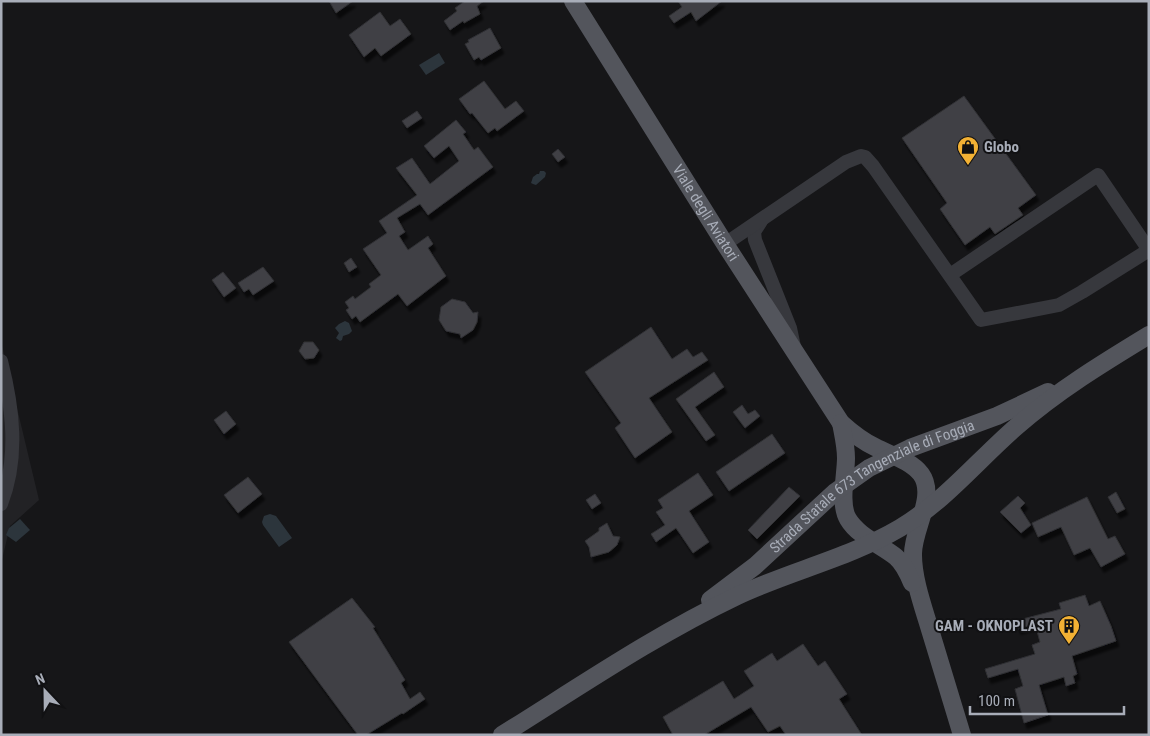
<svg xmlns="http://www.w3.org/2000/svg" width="1150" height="736" viewBox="0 0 1150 736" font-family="'Roboto Condensed',sans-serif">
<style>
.built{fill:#222225}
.water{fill:#2c353c}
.building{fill:#404145;stroke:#303034;filter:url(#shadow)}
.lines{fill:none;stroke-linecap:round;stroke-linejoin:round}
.minor{stroke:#37383d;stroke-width:14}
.major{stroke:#53555c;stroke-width:18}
.labels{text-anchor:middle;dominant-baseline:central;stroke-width:4;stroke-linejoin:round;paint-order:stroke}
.poi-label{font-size:15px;font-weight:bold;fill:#a8adb8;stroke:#111113;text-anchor:start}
.street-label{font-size:15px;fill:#a8adb8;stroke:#111113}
</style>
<defs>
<filter id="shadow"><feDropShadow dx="3" dy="5.5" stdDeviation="1" flood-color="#0009"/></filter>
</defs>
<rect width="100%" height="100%" fill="#161618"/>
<path class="built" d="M1,341L39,500L10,526L1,564Z"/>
<g class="water">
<path d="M439,53L445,63L426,75L419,65Z"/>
<path d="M540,171H544L546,173L545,177L536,185L533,184L531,183L533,177L537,174H539Z"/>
<path d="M345,321L349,323L352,331L349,334L343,336L342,340L340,341L336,338L339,333L335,328L339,324Z"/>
<path d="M270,514L276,516L292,538L279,547L263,525L262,522L264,516Z"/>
<path d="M20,519L30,530L16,542L6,535L9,528Z"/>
</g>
<g class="building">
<path d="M329,1H353L336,13Z"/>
<path d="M465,1H484L477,6L480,14L464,23L463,21L450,30L444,21L457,11L455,8Z"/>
<path d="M678,1H722L696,21L691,12L674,23L669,16L682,7Z"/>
<path d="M380,12L390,26L400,19L411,34L381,56L375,48L364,57L349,35Z"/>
<path d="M490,28L501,48L481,60L479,57L474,60L465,44L469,42L468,40Z"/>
<path d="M484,81L505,109L516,101L524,111L497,131L495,128L488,133L472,113L470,114L459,99Z"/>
<path d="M964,96L1036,195L1018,208L1023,215L995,234L990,227L965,245L940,209L947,203L902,138Z"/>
<path d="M417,111L422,118L407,128L402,121Z"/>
<path d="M456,120L466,132L463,134L474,150L478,147L493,167L428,215L420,204L397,218L405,232L399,236L408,250L428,236L433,244L428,248L446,276L407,306L398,294L360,322L356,316L352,319L346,310L349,308L345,302L353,296L355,299L371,287L369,284L381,275L363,249L387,233L379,221L417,195L396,168L412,158L430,184L459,161L449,146L434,158L424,146Z"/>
<path d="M558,149L565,157L558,162L552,154Z"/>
<path d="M351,258L357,267L349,272L344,263Z"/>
<path d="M263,267L274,281L253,295L249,289L244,292L238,283Z"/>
<path d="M223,272L236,288L224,297L212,280Z"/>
<path d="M452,299L465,302L473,313L478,312L477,322L473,330L461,338L460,334L446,331L439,320L441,307Z"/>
<path d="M651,327L672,359L687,349L693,357L702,352L708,360L649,398L672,432L635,458L615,428L621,423L585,372Z"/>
<path d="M304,342H313L319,350L314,358L305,359L299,351Z"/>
<path d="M714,372L724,387L695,407L715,435L706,441L676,399Z"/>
<path d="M742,405L748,414L755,410L760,416L745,428L733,412Z"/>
<path d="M226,411L236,424L224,434L214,420Z"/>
<path d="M772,434L785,453L729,491L716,472Z"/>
<path d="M698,473L713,495L689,511L709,542L693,553L676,528L656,542L651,534L665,525L656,512L663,508L658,500Z"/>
<path d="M248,477L262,494L238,513L224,495Z"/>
<path d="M789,487L800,496L757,539L748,530Z"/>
<path d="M1116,492L1125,509L1117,513L1108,497Z"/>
<path d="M595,494L601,503L592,509L586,500Z"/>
<path d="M1018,496L1025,503L1020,508L1031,525L1021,533L1000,512Z"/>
<path d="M1087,497L1108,539L1115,536L1125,554L1101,567L1090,548L1074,555L1061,527L1038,537L1032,523Z"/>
<path d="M607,523L613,536L620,537L617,545L609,552L591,557L589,547L585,541L599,531V528Z"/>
<path d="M1085,595L1089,606L1100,601L1111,626L1116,641L1072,656L1077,674L1073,676L1075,683L1066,686L1064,677L1039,685L1048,715L1024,723L1015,689L1023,686L1018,669L988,678L985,669L1035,654L1032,645L1040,642L1035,624L1018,629L1015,621L1061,609L1059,603Z"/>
<path d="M352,598L375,627L373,628L405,680L401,683L410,699L420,692L425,699L403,714L402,713L366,735H358L289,642Z"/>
<path d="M803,644L818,666L825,661L847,694L839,699L862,735H786L780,726L768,732L751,707L704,735H673L663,717L723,681L734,699L754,686L744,671L772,653L777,661Z"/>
</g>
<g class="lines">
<g class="minor">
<path d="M761,221L754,232L755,240L790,328L794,347"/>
<path d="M725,244L846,162L861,156L865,157L873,166L981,320L1059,305L1082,292L1149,250L1098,175L950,275"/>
<path d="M1,361C13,408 19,458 1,504"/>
</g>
<g class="major">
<path id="s1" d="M573,1L725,244L841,423C851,432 862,441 875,447C890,455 910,460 921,474C937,496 912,530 913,555C913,580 924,609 931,633C941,667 952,701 962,735"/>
<path d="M841,423C843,434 846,446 846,458C846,474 839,504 848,519C858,536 881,545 896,557C904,564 908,573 912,583"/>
<path id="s2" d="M710,600L755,566L835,492L869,468L910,448L997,416L1048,392"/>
<path d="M502,735C579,687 655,635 737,596C790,571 849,558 900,528C945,501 977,461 1016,427C1057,391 1103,363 1149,335"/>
</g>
</g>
<defs>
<g id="shop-pin" transform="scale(1.125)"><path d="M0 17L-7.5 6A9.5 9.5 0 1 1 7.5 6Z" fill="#f2b134" stroke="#111113"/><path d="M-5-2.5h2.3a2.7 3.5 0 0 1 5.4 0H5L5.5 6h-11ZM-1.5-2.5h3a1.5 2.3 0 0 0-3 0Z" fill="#111"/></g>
<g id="building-pin" transform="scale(1.125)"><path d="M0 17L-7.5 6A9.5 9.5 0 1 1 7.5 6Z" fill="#f2b134" stroke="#111113"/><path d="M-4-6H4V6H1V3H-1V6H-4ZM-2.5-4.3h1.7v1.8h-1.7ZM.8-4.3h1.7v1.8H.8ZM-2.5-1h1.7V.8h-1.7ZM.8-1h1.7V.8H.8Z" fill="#111"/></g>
</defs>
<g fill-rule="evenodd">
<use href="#shop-pin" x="968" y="147"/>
<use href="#building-pin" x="1069" y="626"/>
</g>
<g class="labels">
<g class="poi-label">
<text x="984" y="147">Globo</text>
<text x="1053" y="626" text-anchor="end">GAM - OKNOPLAST</text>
</g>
<g class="street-label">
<text stroke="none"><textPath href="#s1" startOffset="250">Viale degli Aviatori</textPath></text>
<text stroke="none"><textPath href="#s2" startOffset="200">Strada Statale 673 Tangenziale di Foggia</textPath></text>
</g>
</g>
<rect width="1150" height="736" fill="none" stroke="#a8adb8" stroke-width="5"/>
<g transform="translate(45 691) rotate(338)" stroke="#111113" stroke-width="4" paint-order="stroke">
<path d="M0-4L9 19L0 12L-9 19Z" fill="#a8adb8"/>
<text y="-8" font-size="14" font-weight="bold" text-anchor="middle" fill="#a8adb8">N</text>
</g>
<path d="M970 706v8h154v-8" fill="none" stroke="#a8adb8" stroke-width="2.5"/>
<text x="978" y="706" font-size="15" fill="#a8adb8" stroke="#111113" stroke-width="4" paint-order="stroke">100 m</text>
</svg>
